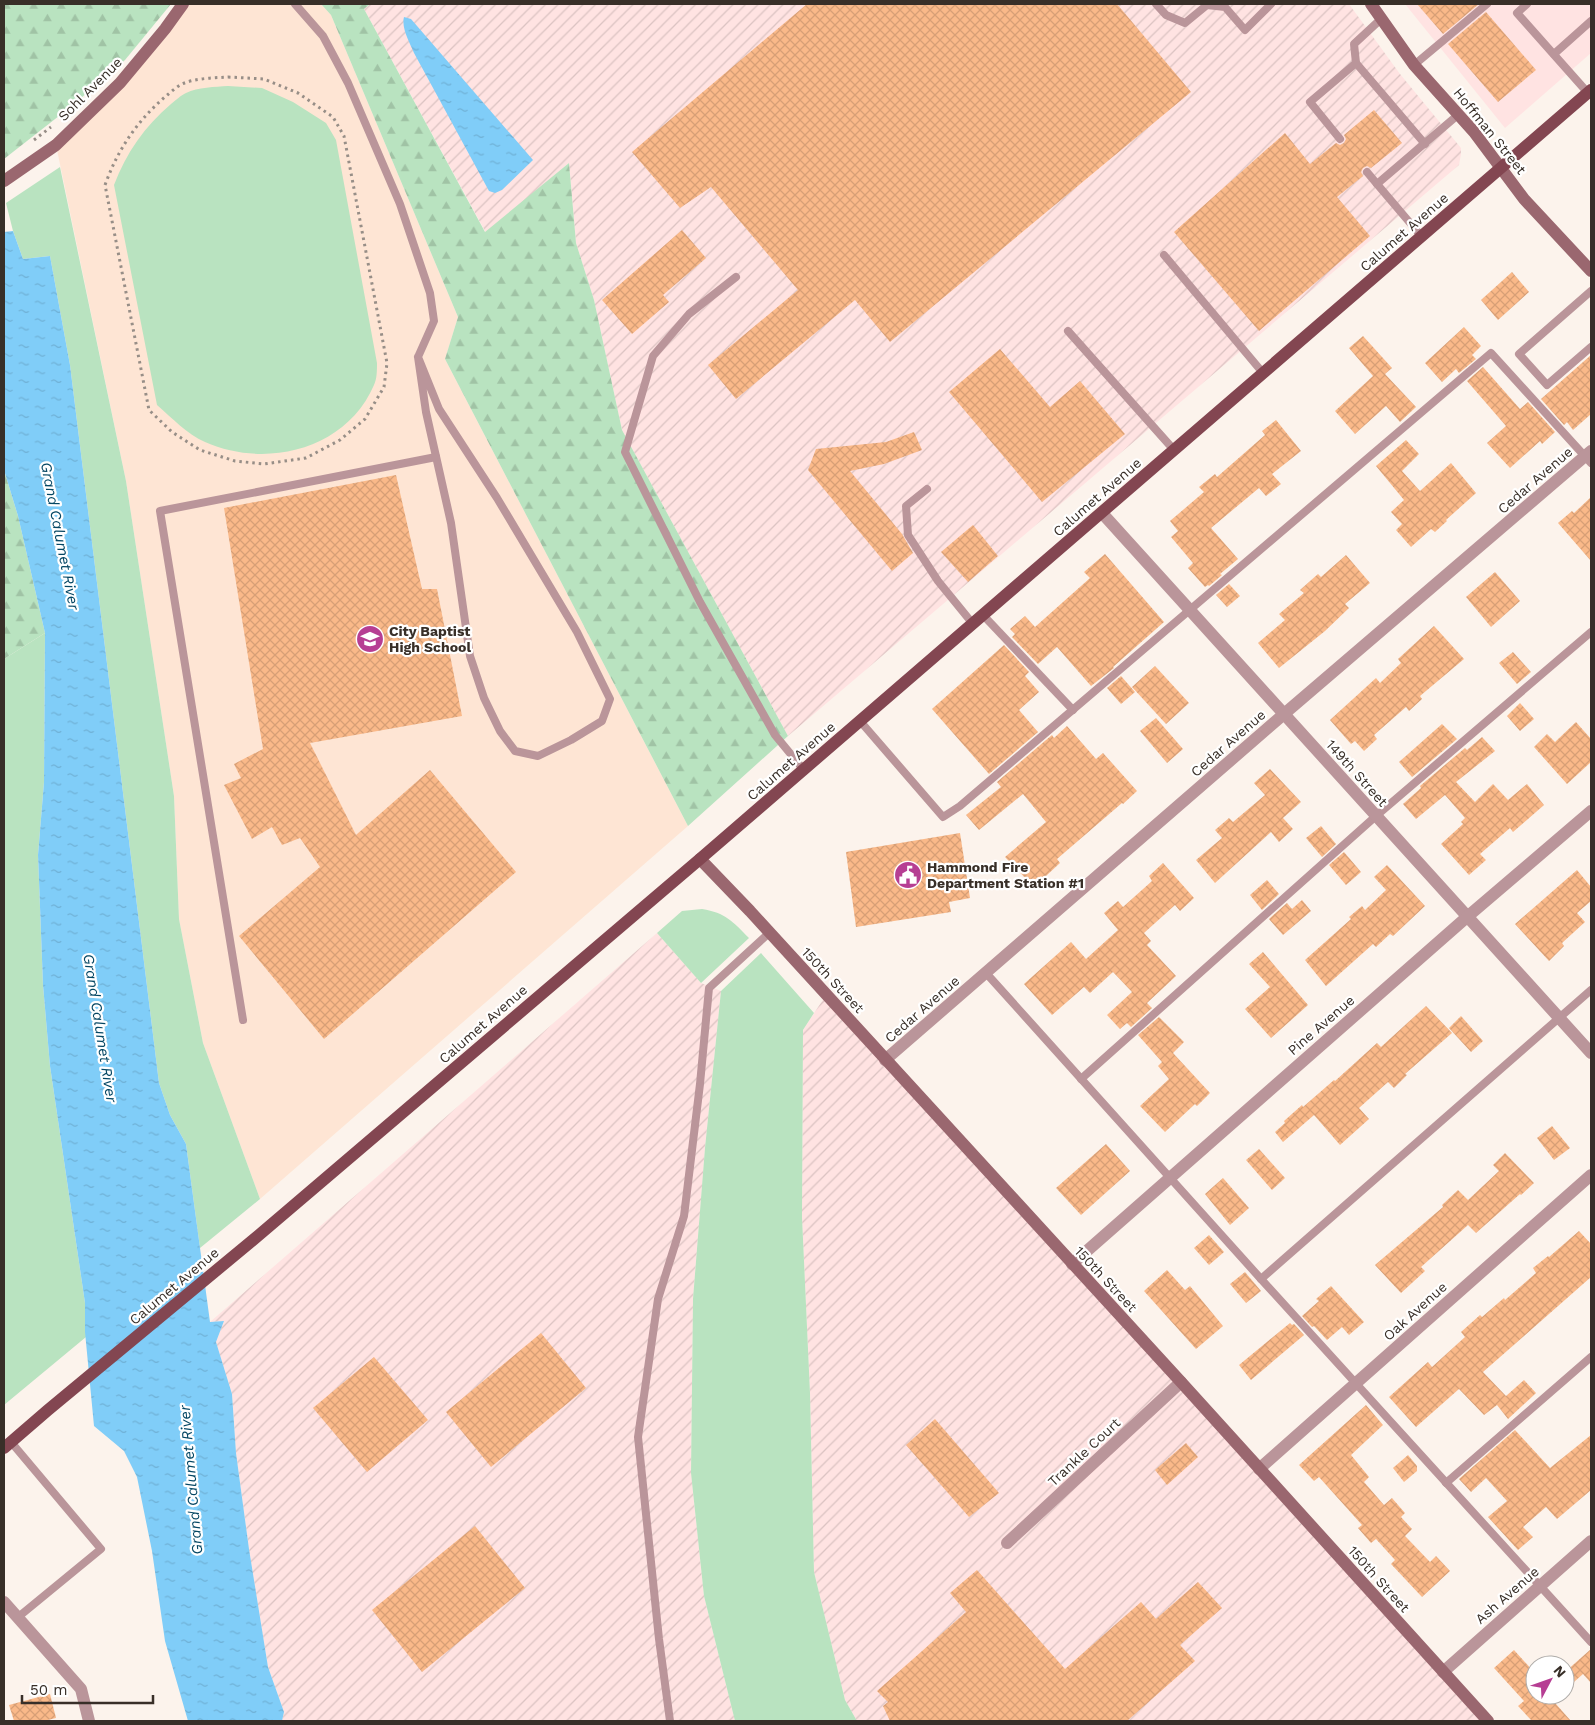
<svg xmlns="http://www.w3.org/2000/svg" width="1595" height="1725" viewBox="0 0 1595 1725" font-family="'Work Sans',sans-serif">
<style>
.commercial{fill:#ffe3e2}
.industrial{fill:url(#industrial-furrows)}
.built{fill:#fee5d4}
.green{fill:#b9e3c0}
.forest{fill:url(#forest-firs)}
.water{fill:url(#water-ripples)}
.building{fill:url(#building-cross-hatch)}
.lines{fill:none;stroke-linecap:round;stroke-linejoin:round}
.path{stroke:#978e87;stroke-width:3;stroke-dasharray:2.5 4;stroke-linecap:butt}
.lane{stroke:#ba959a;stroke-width:8}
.street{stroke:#ba959a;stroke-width:12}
.secondary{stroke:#9a676f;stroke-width:12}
.primary{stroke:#834651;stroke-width:12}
.labels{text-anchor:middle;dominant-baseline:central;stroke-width:4.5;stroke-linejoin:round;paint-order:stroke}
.street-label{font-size:14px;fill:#382f28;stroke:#fff}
.poi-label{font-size:14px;font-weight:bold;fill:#382f28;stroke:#fff;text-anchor:start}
.water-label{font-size:15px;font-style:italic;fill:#054764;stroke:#fff}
</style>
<defs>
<pattern id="industrial-furrows" width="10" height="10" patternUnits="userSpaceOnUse" patternTransform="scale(1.25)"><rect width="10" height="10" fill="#ffe3e2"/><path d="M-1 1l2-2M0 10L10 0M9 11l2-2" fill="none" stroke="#dbc3c2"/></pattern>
<pattern id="forest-firs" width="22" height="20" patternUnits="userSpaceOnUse" patternTransform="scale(1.25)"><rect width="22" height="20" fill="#b9e3c0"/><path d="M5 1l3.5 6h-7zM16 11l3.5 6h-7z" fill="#a0c3a5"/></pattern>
<pattern id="water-ripples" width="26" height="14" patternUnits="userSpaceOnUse" patternTransform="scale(1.25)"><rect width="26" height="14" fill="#80cdf8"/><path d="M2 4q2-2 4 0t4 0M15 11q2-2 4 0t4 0" fill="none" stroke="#6fb0d5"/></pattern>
<pattern id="building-cross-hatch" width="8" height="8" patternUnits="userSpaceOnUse" patternTransform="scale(1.25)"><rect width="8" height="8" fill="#fab989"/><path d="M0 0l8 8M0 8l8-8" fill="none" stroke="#d79f76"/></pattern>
</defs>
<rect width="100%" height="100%" fill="#fcf3ec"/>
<path class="commercial" d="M1405,4H1591V53L1505,128Z"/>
<g class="industrial">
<path d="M370,4H1349L1400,74L1461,148V154L1459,165L788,736L622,430L594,300L576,243L569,163L486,233L364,9Z"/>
<path d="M657,933L701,983L721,991L705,1148L693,1299L691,1473L704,1596L735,1721H282L284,1712L268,1667L249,1549L236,1453L232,1394L216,1342L224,1321L210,1322Z"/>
<path d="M826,995L1489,1721H857L845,1700L814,1572L810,1393L802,1217L803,1030Z"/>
</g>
<path class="built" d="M183,4H321L331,15L458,317L445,359L688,826L260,1199L203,1043L179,919L174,796L126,481L56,145Z"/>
<g class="green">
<path d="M228,86L262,88L293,102L326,123L336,140L377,363C377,370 377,379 374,385C346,450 266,469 205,442C187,434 172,418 157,405L114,185C126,153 145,126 171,104C175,101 181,95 186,93C198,87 215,87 228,86Z"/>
<path d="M60,167L126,481L174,796L179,919L203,1043L260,1199L200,1248L186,1144L170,1115L159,1083L70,365L50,256L23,259L13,231L6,203Z"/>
<path d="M45,633L44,782L38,855L43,985L50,1066L85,1303L86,1337L4,1405V659Z"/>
<path d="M702,909C726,913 732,921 749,938L701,983L657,933L682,911Z"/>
<path d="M761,953L814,1013L803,1030L802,1217L810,1393L814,1572L845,1700L857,1721H735L704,1596L691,1473L693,1299L705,1148L721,991Z"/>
</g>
<g class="forest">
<path d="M4,4H171L125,60L73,105L4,159Z"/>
<path d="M321,4H370L364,9L485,232L569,163L576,243L594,300L622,430L788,736L688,826L445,359L458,317L331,15Z"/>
<path d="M4,470L18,516L45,633L4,659Z"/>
</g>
<g class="water">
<path d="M404,17L411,19L533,160L502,190L495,193L489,191L414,53C410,43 401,28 404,17Z"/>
<path d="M13,231L23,259L50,256L70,365L159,1083L170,1115L186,1144L210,1322L224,1321L216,1342L232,1394L236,1453L249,1549L268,1667L284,1712L282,1721H188L165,1641L152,1551L137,1477L124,1451L94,1426L85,1332V1303L50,1066L43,985L38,855L44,782L45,633L18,516L4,470V232Z"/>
</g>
<g class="building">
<path d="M807,4H1117L1191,92L890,342L855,300L736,399L708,365L798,290L711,187L680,208L632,152Z"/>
<path d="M1417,4H1479L1443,34Z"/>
<path d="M1486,12L1536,70L1498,102L1448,44Z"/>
<path d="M1374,110L1402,143L1371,168L1367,166L1363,168L1361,172L1363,176L1337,197L1370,236L1259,331L1174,232L1285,133L1310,164L1336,143L1340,145L1344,143L1346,139L1344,135Z"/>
<path d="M682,230L706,258L663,295L669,302L632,334L602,300Z"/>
<path d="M1512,272L1529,292L1498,320L1481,300Z"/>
<path d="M1464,327L1481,346L1472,355L1476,359L1459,373L1456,369L1442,382L1425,363Z"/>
<path d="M1363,336L1392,368L1385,374L1416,407L1400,422L1386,406L1355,434L1335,411L1373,376L1349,348Z"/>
<path d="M1000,349L1050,407L1080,381L1125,434L1042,502L949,392Z"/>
<path d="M1591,355V414L1573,430L1567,422L1564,425L1541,399Z"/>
<path d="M1483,367L1520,409L1528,402L1555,432L1542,444L1540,441L1510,468L1487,443L1506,426L1467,381Z"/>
<path d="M1276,420L1301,451L1272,474L1281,484L1266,496L1259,488L1211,528L1238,559L1220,574L1222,575L1209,586L1208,585L1205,587L1188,568L1193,563L1171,537L1178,531L1170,521L1204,492L1199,487L1215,474L1217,477L1265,435L1262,431Z"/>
<path d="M914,432L922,450L884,464L850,471L902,534L913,553L892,571L808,470L816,449L886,442Z"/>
<path d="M1406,440L1419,454L1402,471L1420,491L1451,463L1476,493L1446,520L1447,521L1435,532L1431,529L1411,547L1396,530L1402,524L1391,512L1404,500L1376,466Z"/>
<path d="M396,475L422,589H437L462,716L310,743L356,835L430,770L516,872L324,1039L239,936L320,867L300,838L282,845L272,827L252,839L224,785L241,778L234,764L263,749L224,508Z"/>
<path d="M1591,497V561L1558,523L1572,511L1574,513Z"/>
<path d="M973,525L998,556L968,582L941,552Z"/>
<path d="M1105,554L1164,622L1113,667L1114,668L1091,686L1057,647L1038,664L1012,637L1015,634L1010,629L1025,616L1035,627L1090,578L1084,572Z"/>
<path d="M1346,555L1370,583L1345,604L1349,608L1325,631L1279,668L1258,643L1285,620L1279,614L1304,593L1300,590L1318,574L1321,577Z"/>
<path d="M1495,572L1520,601L1491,627L1466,597Z"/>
<path d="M1229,584L1240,596L1227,607L1216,595Z"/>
<path d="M1434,626L1464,659L1420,696L1422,699L1409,711L1406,707L1374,735L1377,739L1364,751L1355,741L1351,744L1330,720L1376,678L1380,683L1401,663L1398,659Z"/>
<path d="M1004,645L1029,672L1025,676L1039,692L1019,710L1038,732L989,774L932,709Z"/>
<path d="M1513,652L1531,672L1517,684L1499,663Z"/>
<path d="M1155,666L1189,703L1166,724L1132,687Z"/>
<path d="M1121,676L1135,692L1121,704L1107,688Z"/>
<path d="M1520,703L1534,719L1520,731L1507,716Z"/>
<path d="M1156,718L1183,749L1167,763L1140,731Z"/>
<path d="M1576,722L1591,739V762L1567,784L1534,747L1547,734L1555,742Z"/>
<path d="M1442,724L1457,739L1412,777L1399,762Z"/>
<path d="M1067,726L1096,759L1103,753L1137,791L1123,804L1122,803L1057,859L1060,863L1034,887L1005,857L1046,822L1023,794L979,830L966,815L1001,787L997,782L1046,740L1052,735L1054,738Z"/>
<path d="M1482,737L1495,751L1456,782L1475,802L1493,784L1508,800L1527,784L1544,805L1513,832L1510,828L1480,854L1486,860L1469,875L1441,844L1463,824L1461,822L1465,818L1445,795L1416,819L1403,804L1421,788L1420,786L1465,748L1467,750Z"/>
<path d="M1270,769L1301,802L1283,818L1293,829L1279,842L1271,832L1215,883L1196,860L1222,838L1215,830L1229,818L1233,822L1265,795L1254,783Z"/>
<path d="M1321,826L1336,844L1322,857L1306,838Z"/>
<path d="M960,833L970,898L949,902L951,912L856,927L846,852Z"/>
<path d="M1344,852L1361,872L1346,885L1329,865Z"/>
<path d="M1163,863L1194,898L1180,911L1175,905L1144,933L1151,941L1147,945L1176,976L1147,1003L1152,1008L1131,1027L1127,1023L1120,1029L1107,1015L1132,992L1113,972L1090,993L1084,987L1052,1015L1024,984L1071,942L1086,959L1118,930L1104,913L1118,901L1123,907L1152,881L1149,876Z"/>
<path d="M1387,865L1425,906L1393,936L1390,934L1376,947L1373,944L1326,986L1305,960L1351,919L1349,917L1362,906L1365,910L1386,890L1374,877Z"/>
<path d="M1577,870L1591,887V901L1577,913L1585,922L1562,943L1564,946L1549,961L1515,924Z"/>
<path d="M1267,880L1279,894L1262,910L1250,895Z"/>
<path d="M1302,900L1311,911L1283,935L1269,919L1287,903L1292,909Z"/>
<path d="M1263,952L1308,1005L1271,1038L1245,1009L1270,987L1249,964Z"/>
<path d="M1426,1006L1452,1033L1405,1074L1407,1075L1394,1088L1388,1082L1359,1108L1369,1119L1340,1145L1314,1115L1283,1142L1275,1132L1285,1123L1284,1121L1302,1105L1303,1107L1334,1080L1335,1081L1377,1043L1381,1047Z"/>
<path d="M1461,1016L1483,1041L1471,1052L1449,1028Z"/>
<path d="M1159,1017L1184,1042L1173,1053L1210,1093L1197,1106L1195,1104L1165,1132L1140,1106L1169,1079L1158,1066L1162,1062L1138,1035Z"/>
<path d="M1552,1126L1570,1148L1554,1160L1537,1138Z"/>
<path d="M1106,1144L1130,1171L1081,1215L1056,1188Z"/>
<path d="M1259,1149L1285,1178L1272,1190L1246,1160Z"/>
<path d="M1505,1153L1534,1183L1521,1195L1520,1194L1476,1233L1468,1225L1421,1267L1425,1271L1401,1293L1375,1265L1443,1207L1442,1205L1458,1190L1468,1200L1499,1171L1493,1165Z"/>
<path d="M1223,1178L1249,1208L1230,1225L1205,1194Z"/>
<path d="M1579,1231L1591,1244V1277L1483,1372L1506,1396L1524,1380L1536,1393L1508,1419L1497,1405L1484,1415L1459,1389L1416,1427L1389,1397L1428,1362L1432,1367L1465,1337L1461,1332L1480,1315L1482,1317L1504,1298L1505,1300L1536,1273L1533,1268L1548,1256L1549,1257Z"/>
<path d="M1209,1235L1224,1252L1209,1265L1194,1248Z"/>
<path d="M1167,1270L1185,1290L1190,1286L1223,1326L1196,1349L1144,1291Z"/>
<path d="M1245,1272L1261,1291L1246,1303L1230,1284Z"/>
<path d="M1331,1286L1364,1322L1349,1335L1342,1327L1327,1340L1314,1326L1312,1327L1302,1316L1319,1301L1316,1299Z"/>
<path d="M1290,1323L1292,1325L1294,1324L1304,1335L1251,1380L1239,1365Z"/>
<path d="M541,1333L586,1388L491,1467L446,1412Z"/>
<path d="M374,1357L428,1420L367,1472L313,1408Z"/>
<path d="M1366,1405L1383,1425L1351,1455L1369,1477L1364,1482L1384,1505L1392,1498L1405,1513L1401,1517L1412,1529L1405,1536L1430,1562L1436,1556L1450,1571L1422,1597L1391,1564L1395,1560L1376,1539L1371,1543L1358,1528L1362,1525L1319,1477L1314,1481L1299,1465Z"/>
<path d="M935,1419L999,1493L969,1517L906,1445Z"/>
<path d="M1515,1430L1550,1468L1591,1435V1490L1557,1519L1546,1507L1523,1527L1533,1537L1518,1550L1488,1517L1507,1501L1486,1478L1471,1492L1459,1479Z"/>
<path d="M1186,1443L1198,1457L1167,1485L1155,1470Z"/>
<path d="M1408,1455L1417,1466V1471L1404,1482L1393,1468Z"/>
<path d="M475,1526L525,1588L422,1672L372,1610Z"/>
<path d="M977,1570L1065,1669L1141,1602L1156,1619L1198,1582L1222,1608L1180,1645L1195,1661L1127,1721H890L883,1706L888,1702L877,1691L966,1612L950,1593Z"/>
<path d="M1591,1649V1683L1583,1674L1565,1690V1672Z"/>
<path d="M1514,1650L1535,1673V1695H1548L1571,1721H1532L1518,1706L1524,1701L1494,1668Z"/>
<path d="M50,1694L56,1718L44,1721H14L9,1705Z"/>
</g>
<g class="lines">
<g class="path">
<path d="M228,77L264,79L298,93L333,117L344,136L387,363L384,387L365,419L340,440L306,458L264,464L235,461L200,450L172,432L149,410L105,185C118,149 137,121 166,96C171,92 176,87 182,84C195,78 213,78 228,77Z"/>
<path d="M34,140L51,127"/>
</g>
<g class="lane">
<path d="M295,4L323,36L348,83L400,204L430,293L434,321L418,357L426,412L451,523L470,656L484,698L500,731L515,751L538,756L571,740L602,721L610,699L577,632L497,498L439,409L418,357"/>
<path d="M1156,4L1166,15L1185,23L1207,5L1225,7L1245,30L1271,4"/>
<path d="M1527,4L1517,13L1588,93"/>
<path d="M1554,54L1591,21"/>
<path d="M1356,63L1425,144"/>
<path d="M1414,65L1487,4"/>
<path d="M1340,139L1310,102L1356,63L1354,44L1381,19"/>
<path d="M1367,172L1377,184"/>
<path d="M1422,237L1377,184L1459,114"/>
<path d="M1164,255L1263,373"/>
<path d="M736,277L689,314L653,356L625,452L700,602L775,735L803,769"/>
<path d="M1591,291L1519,354L1547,385L1591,347"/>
<path d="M1068,331L1174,450"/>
<path d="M927,489L906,506L908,535L938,581L973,624"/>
<path d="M983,615L1073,710"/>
<path d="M860,721L943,817L960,806L1491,353L1591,463"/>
<path d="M986,973L1261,1279L1591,1642"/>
<path d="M243,1020L160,511L436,457"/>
<path d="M1081,1079L1376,816L1591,632"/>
<path d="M1261,1279L1591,990"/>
<path d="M11,1442L101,1549L17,1618"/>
<path d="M1446,1483L1591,1357"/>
<path d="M670,1721L659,1639L638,1437L658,1299L684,1216L700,1084L709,988L769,933"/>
</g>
<g class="street">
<path d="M1102,513L1591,1053"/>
<path d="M885,1060L1284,714L1591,451"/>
<path d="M1072,1264L1467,917L1591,811"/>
<path d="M1259,1469L1591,1175"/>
<path d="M1007,1543L1181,1382"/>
<path d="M4,1602L81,1689L89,1721"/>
<path d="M1443,1672L1591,1541"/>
</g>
<g class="secondary">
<path d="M1371,4L1414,65L1474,132L1524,199L1591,271"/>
<path d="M4,181L56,145L120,83L165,29L183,4"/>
<path d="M700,859L750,911L1181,1382L1488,1721"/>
</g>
<path class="primary" d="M4,1448L48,1410L259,1235L700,859L1591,90"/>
</g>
<defs>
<g id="school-disc" transform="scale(1.4375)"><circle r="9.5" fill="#b63e93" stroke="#fff"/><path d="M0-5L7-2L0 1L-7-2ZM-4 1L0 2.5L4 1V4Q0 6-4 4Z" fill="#fff"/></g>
<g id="civic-disc" transform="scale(1.4375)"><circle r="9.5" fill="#b63e93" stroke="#fff"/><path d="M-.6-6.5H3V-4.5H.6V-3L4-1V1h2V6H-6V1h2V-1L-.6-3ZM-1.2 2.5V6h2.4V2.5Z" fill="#fff"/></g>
</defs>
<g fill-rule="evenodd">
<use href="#school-disc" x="370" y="639"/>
<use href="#civic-disc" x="908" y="875"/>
</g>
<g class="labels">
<g class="street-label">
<text transform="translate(90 89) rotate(-45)">Sohl Avenue</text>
<text transform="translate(1490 131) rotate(51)">Hoffman Street</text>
<text transform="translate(1404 232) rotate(-41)">Calumet Avenue</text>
<text transform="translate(1535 480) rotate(-41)">Cedar Avenue</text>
<text transform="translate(1097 497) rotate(-41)">Calumet Avenue</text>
<text transform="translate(1228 743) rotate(-41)">Cedar Avenue</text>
<text transform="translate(791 761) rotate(-41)">Calumet Avenue</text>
<text transform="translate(1357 773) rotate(48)">149th Street</text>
<text transform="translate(833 980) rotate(47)">150th Street</text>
<text transform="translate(922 1009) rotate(-41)">Cedar Avenue</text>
<text transform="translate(483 1024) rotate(-41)">Calumet Avenue</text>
<text transform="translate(1321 1025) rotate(-41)">Pine Avenue</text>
<text transform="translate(1106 1279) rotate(47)">150th Street</text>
<text transform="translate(174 1286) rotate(-40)">Calumet Avenue</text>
<text transform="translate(1415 1311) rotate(-42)">Oak Avenue</text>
<text transform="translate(1084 1452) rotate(-43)">Trankle Court</text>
<text transform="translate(1379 1579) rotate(48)">150th Street</text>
<text transform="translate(1507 1595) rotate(-41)">Ash Avenue</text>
</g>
<g class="poi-label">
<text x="389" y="631">City Baptist<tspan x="389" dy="16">High School</tspan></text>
<text x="927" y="867">Hammond Fire<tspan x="927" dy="16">Department Station #1</tspan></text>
</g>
<g class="water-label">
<text transform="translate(60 536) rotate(79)">Grand Calumet River</text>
<text transform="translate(100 1028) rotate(81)">Grand Calumet River</text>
<text transform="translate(191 1480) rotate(-95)">Grand Calumet River</text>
</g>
</g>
<rect width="1595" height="1725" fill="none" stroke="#382f28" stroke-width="10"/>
<g transform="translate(1550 1680) rotate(49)"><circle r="24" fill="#ffffff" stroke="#afaca9"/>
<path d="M0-4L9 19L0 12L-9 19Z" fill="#b63e93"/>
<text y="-8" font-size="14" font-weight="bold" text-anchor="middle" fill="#382f28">N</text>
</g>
<path d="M22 1695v8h131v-8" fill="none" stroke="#382f28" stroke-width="2.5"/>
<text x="30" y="1695" font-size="15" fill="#382f28" stroke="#ffffff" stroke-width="4" paint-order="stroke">50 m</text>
</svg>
